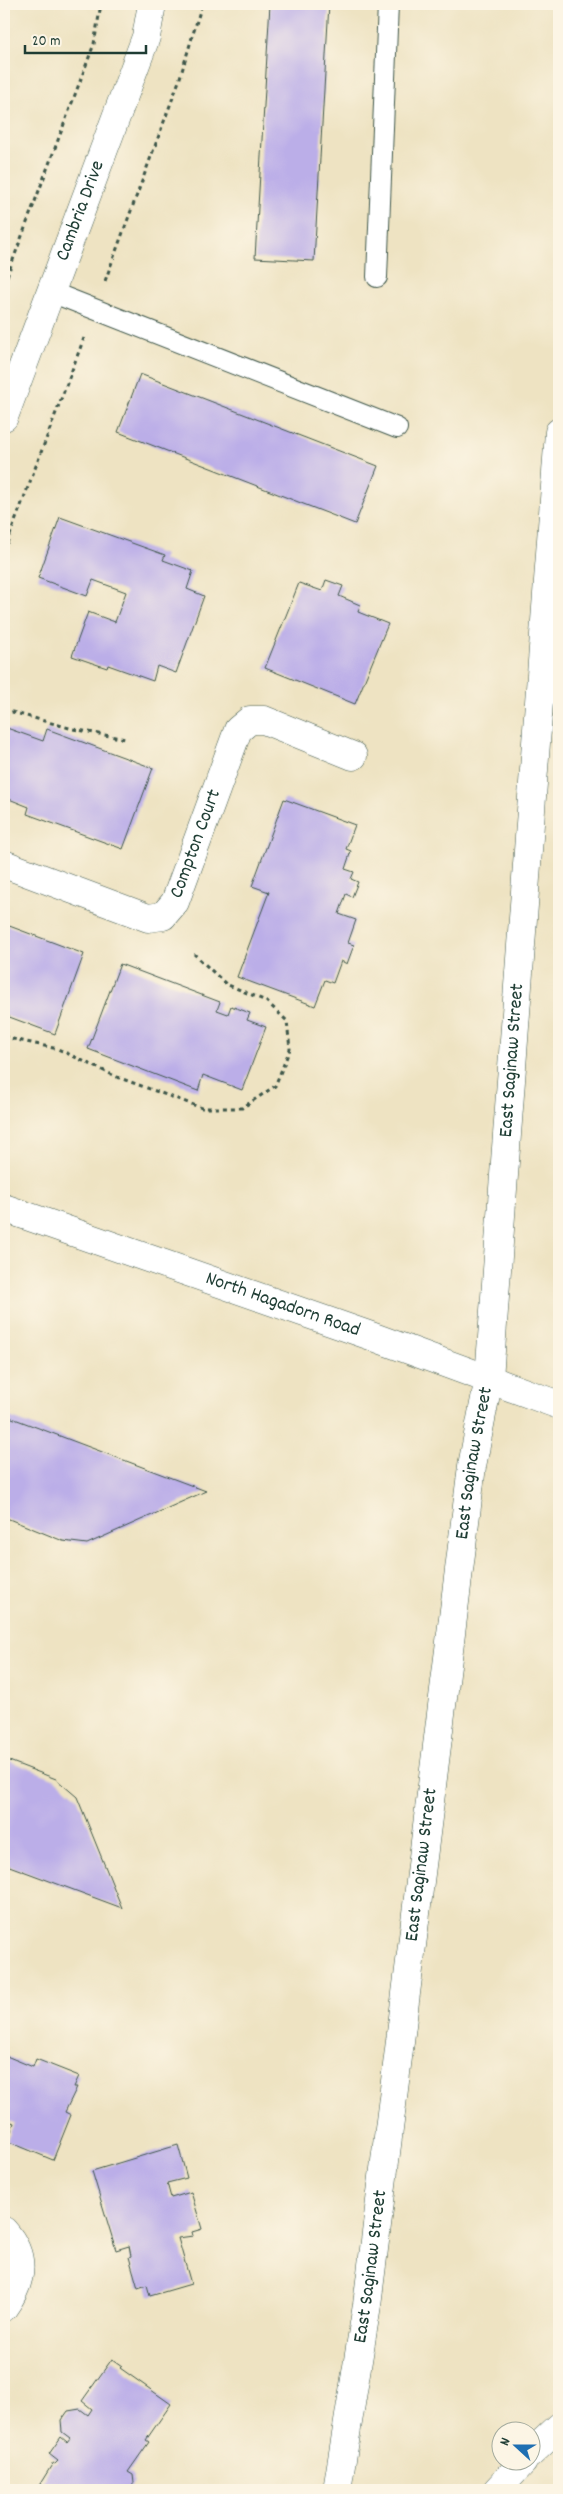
<svg xmlns="http://www.w3.org/2000/svg" width="563" height="2494" viewBox="0 0 563 2494" font-family="Dekko,sans-serif">
<style>
.building{fill:#bbaee8}
.lines{fill:none;stroke-linecap:round;stroke-linejoin:round}
.lane-casing{stroke:#3e5649;stroke-width:22}
.street-casing{stroke:#3e5649;stroke-width:29}
.secondary-casing{stroke:#3e5649;stroke-width:29}
.primary-casing{stroke:#3e5649;stroke-width:29}
.path{stroke:#3e5649;stroke-width:3;stroke-dasharray:4 4;stroke-linecap:butt}
.lane{stroke:#fff;stroke-width:20}
.street{stroke:#fff;stroke-width:28}
.secondary{stroke:#fff;stroke-width:28}
.primary{stroke:#fff;stroke-width:28}
.labels{text-anchor:middle;dominant-baseline:central;stroke-width:4.5;stroke-linejoin:round;paint-order:stroke}
.street-label{font-size:20px;fill:#1f3d34;stroke:#fcf5e5}
</style>
<rect width="100%" height="100%" fill="#fcf5e5"/>
<filter id="ink" filterUnits="userSpaceOnUse"><feTurbulence type="fractalNoise" baseFrequency=".02" numOctaves="2"/><feDisplacementMap in="SourceGraphic" scale="10" xChannelSelector="R" yChannelSelector="G"/><feConvolveMatrix kernelMatrix="1 2 1 2 8 2 1 2 1" color-interpolation-filters="sRGB"/></filter>
<filter id="wash" filterUnits="userSpaceOnUse"><feTurbulence type="fractalNoise" baseFrequency=".0096" numOctaves="4" result="noise"/><feDisplacementMap in="SourceGraphic" scale="20" xChannelSelector="R" yChannelSelector="G"/><feGaussianBlur stdDeviation="1.12" result="paint"/><feColorMatrix in="noise" values="0 0 0 0 0 0 0 0 0 0 0 0 0 0 0 0 0 1.4 0 .05"/><feComposite in="paint" operator="in"/></filter>
<g filter="url(#wash)">
<rect width="100%" height="100%" fill="#eee3c2"/>
<g id="blocks">
<g class="building">
<path d="M270,4H329L314,261L255,258Z"/>
<path d="M140,374L378,466L355,524L118,432Z"/>
<path d="M60,517L165,555L163,560L193,571L187,589L204,596L176,673L157,666L153,681L108,665L107,668L72,656L88,612L115,622L126,592L93,580L87,596L38,578Z"/>
<path d="M326,580L343,586L339,596L360,605L358,612L388,624L355,704L265,668L299,583L322,591Z"/>
<path d="M4,727L43,741L47,729L153,768L123,849L27,814L29,807L4,797Z"/>
<path d="M284,799L355,825L346,849L351,851L345,869L354,872L351,879L358,882L352,897L346,894L339,914L356,920L348,943L354,945L347,964L341,961L333,983L325,980L315,1006L237,977L269,892L252,886Z"/>
<path d="M4,924L84,954L55,1034L4,1015Z"/>
<path d="M120,964L220,1002L217,1010L228,1014L231,1006L250,1013L247,1020L266,1027L242,1090L203,1075L198,1091L88,1049Z"/>
<path d="M4,1415L206,1491L87,1544L63,1541L4,1517Z"/>
<path d="M4,1759L56,1779L77,1797L122,1908L4,1864Z"/>
<path d="M4,2055L33,2067L36,2059L79,2076L74,2087H77L65,2112L71,2115L53,2160L7,2141L14,2123L4,2119Z"/>
<path d="M178,2145L187,2178L167,2183L171,2198L191,2192L202,2229L192,2232L193,2236L178,2238L191,2284L150,2296L147,2285L138,2288L129,2257L131,2256L129,2246L116,2250L92,2171Z"/>
<path d="M112,2359L122,2366L120,2368L171,2404L146,2440L149,2442L128,2472L133,2475L134,2483L129,2490H50L40,2484L53,2463L55,2464L58,2461L49,2454L61,2437L67,2442L70,2438L62,2432L61,2421L68,2411L80,2409L88,2415L92,2409L82,2401Z"/>
</g>
</g>
</g>
<g filter="url(#ink)">
<use href="#blocks" fill-opacity="0" stroke="#3e5649" stroke-width="1"/>
<g class="lines">
<g class="lane-casing">
<g id="lane">
<path d="M377,277L388,4"/>
<path d="M51,292L397,428"/>
</g>
</g>
<g class="street-casing">
<g id="street">
<path id="s1" d="M4,417L146,37L152,4"/>
<path id="s2" d="M4,864L148,918L163,916L175,902L238,730L250,720H264L353,756"/>
<path d="M4,2231C26,2256 23,2281 4,2307"/>
</g>
</g>
<g class="secondary-casing">
<g id="secondary">
<path id="s3" d="M4,1208L371,1336L559,1405"/>
</g>
</g>
<g class="primary-casing">
<g id="primary">
<path d="M530,2454L559,2427"/>
<path id="s4" d="M337,2490L367,2305L472,1466L489,1378L559,432"/>
<path d="M497,2490L523,2462"/>
</g>
</g>
<g class="path">
<path d="M105,281L179,81L202,4"/>
<path d="M4,284L94,44L101,4"/>
<path d="M4,551L84,338"/>
<path d="M4,715L12,712L73,729L126,739"/>
<path d="M4,1037L58,1049L117,1077L202,1108H242L275,1086L290,1049L287,1021L266,1001L226,984L194,954"/>
</g>
<use href="#lane" class="lane"/>
<use href="#street" class="street"/>
<use href="#secondary" class="secondary"/>
<use href="#primary" class="primary"/>
</g>
</g>
<g class="labels">
<g class="street-label">
<text stroke="none"><textPath href="#s1" startOffset="220">Cambria Drive</textPath></text>
<text stroke="none"><textPath href="#s2" startOffset="249">Compton Court</textPath></text>
<text stroke="none"><textPath href="#s4" startOffset="1441">East Saginaw Street</textPath></text>
<text stroke="none"><textPath href="#s3" startOffset="295">North Hagadorn Road</textPath></text>
<text stroke="none"><textPath href="#s4" startOffset="1036">East Saginaw Street</textPath></text>
<text stroke="none"><textPath href="#s4" startOffset="631">East Saginaw Street</textPath></text>
<text stroke="none"><textPath href="#s4" startOffset="226">East Saginaw Street</textPath></text>
</g>
</g>
<rect width="563" height="2494" fill="none" stroke="#fcf5e5" stroke-width="20"/>
<g transform="translate(516 2446) rotate(291)"><circle r="24" fill="#fcf5e5" stroke="#a4ab9e"/>
<path d="M0-4L9 19L0 12L-9 19Z" fill="#1f6fb2"/>
<text y="-8" font-size="14" font-weight="bold" text-anchor="middle" fill="#1f3d34">N</text>
</g>
<path d="M25 45v8h121v-8" fill="none" stroke="#1f3d34" stroke-width="2.5"/>
<text x="32" y="45" font-size="15" fill="#1f3d34" stroke="#fcf5e5" stroke-width="4" paint-order="stroke">20 m</text>
</svg>
